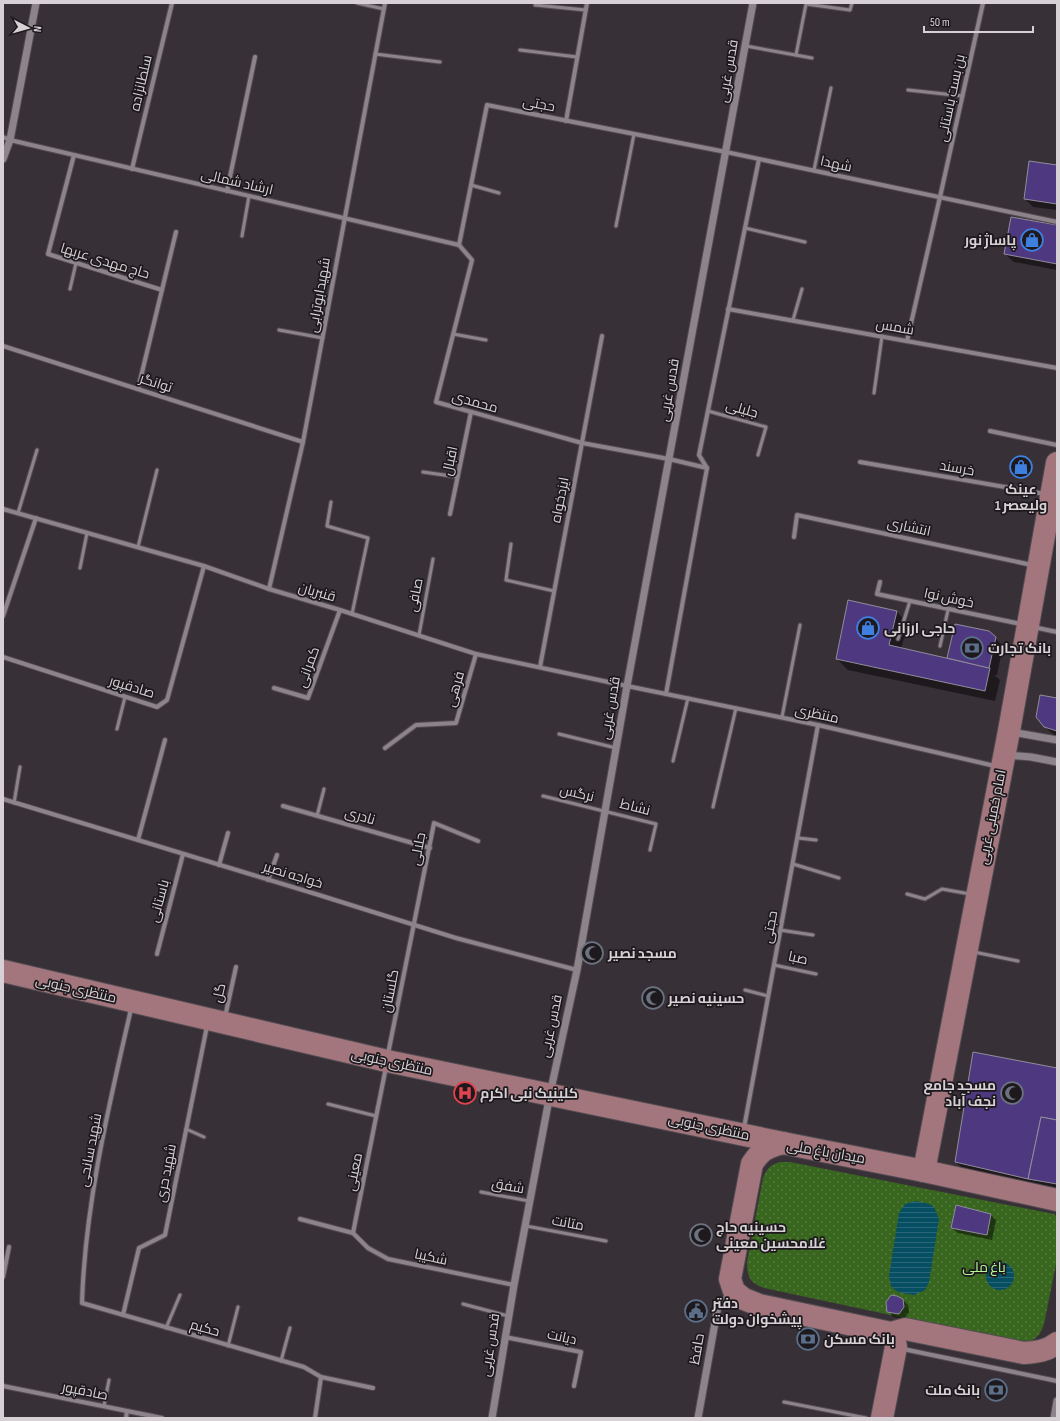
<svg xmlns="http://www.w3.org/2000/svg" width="1060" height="1421" viewBox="0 0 1060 1421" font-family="'Sofia Sans Condensed',Cairo,sans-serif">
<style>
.park{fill:url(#park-dots)}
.water{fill:url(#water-rules)}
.shadow{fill:#0007}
.building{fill:#4e3981;stroke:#908d99}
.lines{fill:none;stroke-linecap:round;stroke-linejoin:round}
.service-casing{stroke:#534c52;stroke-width:5}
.minor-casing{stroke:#534c52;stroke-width:6}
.tertiary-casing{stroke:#534c52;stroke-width:9}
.secondary-casing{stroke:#534c52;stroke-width:24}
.service{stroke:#8d838b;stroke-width:3}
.minor{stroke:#8d838b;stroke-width:4}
.tertiary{stroke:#8d838b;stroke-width:7}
.secondary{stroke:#a3767d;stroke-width:22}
.labels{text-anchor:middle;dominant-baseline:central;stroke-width:3.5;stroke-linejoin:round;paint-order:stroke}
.street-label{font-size:14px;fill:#d7d1d6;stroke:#1d191d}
.poi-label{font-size:14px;font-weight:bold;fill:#d7d1d6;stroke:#1d191d;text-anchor:start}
.park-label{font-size:14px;fill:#b3f894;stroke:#1d191d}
</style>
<defs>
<pattern id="park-dots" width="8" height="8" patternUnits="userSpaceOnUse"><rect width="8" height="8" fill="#38661f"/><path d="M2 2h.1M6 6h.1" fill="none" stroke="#547b3f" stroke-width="1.8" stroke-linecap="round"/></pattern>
<pattern id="water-rules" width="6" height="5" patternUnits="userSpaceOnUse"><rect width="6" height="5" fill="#064e61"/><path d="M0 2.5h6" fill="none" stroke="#2a6677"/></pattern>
</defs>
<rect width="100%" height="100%" fill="#383037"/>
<path class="park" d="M781,1162H790L1054,1214L1057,1217V1259L1044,1324C1040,1336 1035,1341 1022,1343L764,1288C750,1283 747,1277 747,1262L763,1178C767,1168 771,1164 781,1162Z"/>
<g class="water">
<path d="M916,1201L929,1204L934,1207L939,1219L929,1282L925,1290L914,1295L901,1293L895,1290L891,1286L889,1276L899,1213L905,1204Z"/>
<circle cx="1000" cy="1276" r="14"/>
</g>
<g class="shadow">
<path d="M1057,166V210L1033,207L1025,199Z"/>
<path d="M1057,226V270L1014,262L1005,254Z"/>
<path d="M897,612L908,623L901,649L951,661L948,658L988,631L1003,646L997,675H994L1000,680L995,701L848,670L837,659Z"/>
<path d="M1057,699V736L1054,735L1045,727Z"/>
<path d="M1057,1069V1190L967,1173L956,1162Z"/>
<path d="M990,1214L996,1220L992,1240L958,1233L952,1228Z"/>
<path d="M903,1300L908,1305L909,1312L904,1319L893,1317L888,1311Z"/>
</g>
<g class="building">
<path d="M1029,161L1057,165V204L1024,199Z"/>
<path d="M1011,217L1057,225V264L1004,254Z"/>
<path d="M848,600L897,611L889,645L990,668L985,691L836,659Z"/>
<path d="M955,624L989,631L996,637L989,668L947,658Z"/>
<path d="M1040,695L1057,698V731L1044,727L1036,717Z"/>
<path d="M973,1052L1057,1068V1120L1041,1117L1028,1179L955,1162Z"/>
<path d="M1041,1117L1057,1120V1184L1028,1179Z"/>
<path d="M956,1205L991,1214L987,1235L951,1228Z"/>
<path d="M891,1295L897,1296L903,1299L904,1307L899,1314L887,1312L886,1302Z"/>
</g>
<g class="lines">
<g class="service-casing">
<g id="service">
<path d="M357,3L384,9"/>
<path d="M535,5L586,10"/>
<path d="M746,46L812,58"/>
<path d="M520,50L577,57"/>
<path d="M375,54L440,62"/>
<path d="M796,55L806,4L850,10L852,3"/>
<path d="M908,90L963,96"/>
<path d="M814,170L831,88"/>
<path d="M471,185L499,193"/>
<path d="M616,226L634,134"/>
<path d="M745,228L805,242"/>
<path d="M242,236L249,196"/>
<path d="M70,289L76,263"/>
<path d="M793,320L802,289"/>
<path d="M279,330L323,338"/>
<path d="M453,334L486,340"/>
<path d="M874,393L882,336"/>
<path d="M708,411L766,427L758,455"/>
<path d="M423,472L458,477"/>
<path d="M331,502L327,526L368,538L352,614"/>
<path d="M18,513L37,450"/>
<path d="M511,544L506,580L554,591"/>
<path d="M138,547L157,470"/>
<path d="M80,568L87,533"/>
<path d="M419,635L433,559"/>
<path d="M898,639L910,601"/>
<path d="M940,646L948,610"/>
<path d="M782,717L800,625"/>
<path d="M117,729L125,697"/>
<path d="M559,734L616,748"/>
<path d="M673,761L688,698"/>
<path d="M543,796L656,824L650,850"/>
<path d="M14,803L20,767"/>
<path d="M713,807L736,708"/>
<path d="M317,816L324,789"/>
<path d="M798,838L816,840"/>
<path d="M793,864L839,878"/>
<path d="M907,894L925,899L942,889L970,894"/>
<path d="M780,930L813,935"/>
<path d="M974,952L1018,961"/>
<path d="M774,965L816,974"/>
<path d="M745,990L768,996"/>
<path d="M328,1104L376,1116"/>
<path d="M186,1129L204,1137"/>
<path d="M481,1192L529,1201"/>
<path d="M526,1226L606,1241"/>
<path d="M463,1304L508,1316"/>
<path d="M166,1328L180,1295"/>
<path d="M228,1346L238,1307"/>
<path d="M281,1361L290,1328"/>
<path d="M784,1402L866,1418"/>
<path d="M104,1406L109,1380"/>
</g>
</g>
<g class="minor-casing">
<g id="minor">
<path d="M566,121L587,3"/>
<path d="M3,137L10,140L459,245"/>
<path d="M74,155L48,254L162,290"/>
<path d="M132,169L172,3"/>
<path d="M227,191L255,57"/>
<path d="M459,245L487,105L726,152L1057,222"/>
<path d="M459,245L472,260L436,402L582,443L669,459L707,468"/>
<path d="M728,309L1057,368"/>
<path d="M907,341L940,197L983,3"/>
<path d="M3,346L303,442"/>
<path d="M138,389L176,232"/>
<path d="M990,431L1057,445"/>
<path d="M860,462L1045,494"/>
<path d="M3,509L204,566L269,589L340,610L476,654L627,686L818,725L995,766"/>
<path d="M450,514L471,412"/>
<path d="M794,537L797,515L1032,565"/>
<path d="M880,582L877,594L1021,624"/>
<path d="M269,589L303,442L385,3"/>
<path d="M3,616L36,518"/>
<path d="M1033,627L1057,632"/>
<path d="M3,657L157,707L167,700L204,566"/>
<path d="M540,667L602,336"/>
<path d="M274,688L308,698L340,610"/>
<path d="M666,694L707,468L699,455L759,159"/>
<path d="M385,748L416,725L456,723L476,654"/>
<path d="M3,799L319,895L456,938L577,970"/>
<path d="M283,806L430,848"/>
<path d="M138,840L165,740"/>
<path d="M219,865L228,833"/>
<path d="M268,880L277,855"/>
<path d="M157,954L183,854"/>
<path d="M131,1009C109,1105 85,1204 82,1303L304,1367L321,1377L373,1388"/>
<path d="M225,1017L236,967"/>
<path d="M388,1054L434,823L478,841"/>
<path d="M744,1128L818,725"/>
<path d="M300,1219L353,1233L386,1067"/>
<path d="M353,1233L368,1248L388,1259L514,1285"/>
<path d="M3,1277L9,1247"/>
<path d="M123,1315L139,1248L165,1235L207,1026"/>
<path d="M505,1337L581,1352L574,1386"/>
<path d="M903,1349L1057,1381"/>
<path d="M3,1386L162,1418"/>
<path d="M126,1418L127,1411"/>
<path d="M315,1418L321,1377"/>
</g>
</g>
<g class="tertiary-casing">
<g id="tertiary">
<path d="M3,159L10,140L36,3"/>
<path d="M1012,732L1057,740"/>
<path d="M1006,755L1031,757L1057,762"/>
<path d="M492,1418L514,1285L550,1094L577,970L627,686L753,3"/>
<path d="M698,1418L718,1306L733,1293"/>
<path d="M1054,1418L1057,1401"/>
</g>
</g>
<g class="secondary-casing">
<g id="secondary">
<path d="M3,971L387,1061L783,1143"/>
<path d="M924,1171L1009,731L1057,463"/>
<path d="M1057,1200L924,1171L783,1143C767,1147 761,1150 752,1164L730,1279L734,1291L744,1299L759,1305L891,1333L905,1329L1024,1353C1037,1352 1047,1351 1057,1343"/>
<path d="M882,1418L896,1347L895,1342L891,1333"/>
</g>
</g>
<use href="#service" class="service"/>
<use href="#minor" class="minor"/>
<use href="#tertiary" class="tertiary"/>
<use href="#secondary" class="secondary"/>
</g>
<defs>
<g id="shop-ring" transform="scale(1.15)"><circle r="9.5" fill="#1d191d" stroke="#3f7fe0" stroke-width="1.5"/><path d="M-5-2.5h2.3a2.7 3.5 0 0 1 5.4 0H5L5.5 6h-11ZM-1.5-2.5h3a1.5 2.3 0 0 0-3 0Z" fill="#3f7fe0"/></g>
<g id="bank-ring" transform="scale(1.15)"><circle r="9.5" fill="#1d191d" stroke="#5c6f8a" stroke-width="1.5"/><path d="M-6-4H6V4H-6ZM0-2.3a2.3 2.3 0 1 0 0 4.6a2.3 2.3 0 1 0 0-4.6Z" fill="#5c6f8a"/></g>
<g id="mosque-ring" transform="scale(1.15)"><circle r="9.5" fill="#1d191d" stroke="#6b7280" stroke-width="1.5"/><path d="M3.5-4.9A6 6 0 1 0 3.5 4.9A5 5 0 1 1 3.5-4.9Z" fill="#6b7280"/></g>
<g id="hospital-ring" transform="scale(1.15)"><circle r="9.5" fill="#1d191d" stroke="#e0444e" stroke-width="1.5"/><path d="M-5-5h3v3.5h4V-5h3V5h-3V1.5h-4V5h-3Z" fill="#e0444e"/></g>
<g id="civic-ring" transform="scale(1.15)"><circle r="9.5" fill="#1d191d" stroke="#5c6f8a" stroke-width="1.5"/><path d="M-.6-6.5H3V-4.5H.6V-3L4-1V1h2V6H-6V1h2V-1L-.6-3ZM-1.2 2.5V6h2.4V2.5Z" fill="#5c6f8a"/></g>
</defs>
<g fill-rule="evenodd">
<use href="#shop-ring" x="1032" y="240"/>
<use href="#shop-ring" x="1021" y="467"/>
<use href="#shop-ring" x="868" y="628"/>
<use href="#bank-ring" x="972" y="648"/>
<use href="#mosque-ring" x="592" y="953"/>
<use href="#mosque-ring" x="653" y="998"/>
<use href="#hospital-ring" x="465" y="1093"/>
<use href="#mosque-ring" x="1012" y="1093"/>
<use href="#mosque-ring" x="701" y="1235"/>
<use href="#civic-ring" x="696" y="1311"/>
<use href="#bank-ring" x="808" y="1339"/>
<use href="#bank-ring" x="996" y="1390"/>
</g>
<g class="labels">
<g class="street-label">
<text transform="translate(728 71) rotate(-80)">قدس غربی</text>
<text transform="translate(141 83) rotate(-77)">سلطانزاده</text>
<text transform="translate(951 98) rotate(-78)">بن بست باستانی</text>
<text transform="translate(539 104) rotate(11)">حجتی</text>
<text transform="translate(836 164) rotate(12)">شهدا</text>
<text transform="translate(237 182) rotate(13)">ارشاد شمالی</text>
<text transform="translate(105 261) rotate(17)">حاج مهدی عربها</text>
<text transform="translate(319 295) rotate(-80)">شهیدابوترابی</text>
<text transform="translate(895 327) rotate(10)">شمس</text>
<text transform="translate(156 383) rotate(18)">توانگر</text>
<text transform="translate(669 390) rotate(-80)">قدس غربی</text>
<text transform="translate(475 402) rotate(16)">محمدی</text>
<text transform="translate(742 409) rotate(16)">جلیلی</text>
<text transform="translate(450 461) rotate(-78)">اقبال</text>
<text transform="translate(957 468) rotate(10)">خرسند</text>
<text transform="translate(560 500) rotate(-79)">ایزدخواه</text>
<text transform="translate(909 527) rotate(12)">انتشاری</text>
<text transform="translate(317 592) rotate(16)">قنبریان</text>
<text transform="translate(415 595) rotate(-79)">صافی</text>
<text transform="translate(949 598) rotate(12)">خوش نوا</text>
<text transform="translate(308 667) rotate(-70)">کمرانی</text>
<text transform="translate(132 687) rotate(17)">صادقپور</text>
<text transform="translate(455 689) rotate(-74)">فرهی</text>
<text transform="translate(610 708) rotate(-80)">قدس غربی</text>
<text transform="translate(817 714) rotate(12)">منتظری</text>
<text transform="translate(577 793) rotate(13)">نرگس</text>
<text transform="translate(635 807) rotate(14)">نشاط</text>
<text transform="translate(360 816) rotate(16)">نادری</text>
<text transform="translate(992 817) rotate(-79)">امام خمینی غربی</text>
<text transform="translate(418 849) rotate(-79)">جلالی</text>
<text transform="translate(293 875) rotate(17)">خواجه نصیر</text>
<text transform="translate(159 901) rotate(-75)">باستانی</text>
<text transform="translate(770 927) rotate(-80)">حجتی</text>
<text transform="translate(798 958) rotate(12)">صبا</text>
<text transform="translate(76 989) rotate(13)">منتظری جنوبی</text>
<text transform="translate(390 991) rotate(-79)">گلستان</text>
<text transform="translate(219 993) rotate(-77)">گل</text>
<text transform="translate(551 1026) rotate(-78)">قدس غربی</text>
<text transform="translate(392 1062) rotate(12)">منتظری جنوبی</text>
<text transform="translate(709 1127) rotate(12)">منتظری جنوبی</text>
<text transform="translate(90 1150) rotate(-79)">شهید سانحی</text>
<text transform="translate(826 1152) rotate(10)">میدان باغ ملی</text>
<text transform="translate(354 1172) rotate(-79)">معینی</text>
<text transform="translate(166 1173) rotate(-79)">شهید حری</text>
<text transform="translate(508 1186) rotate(11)">شفق</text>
<text transform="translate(568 1223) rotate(10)">متانت</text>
<text transform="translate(431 1257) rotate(12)">شکیبا</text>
<text transform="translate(205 1328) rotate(16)">حکیم</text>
<text transform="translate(562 1337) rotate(12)">دیانت</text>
<text transform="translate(490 1345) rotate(-81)">قدس غربی</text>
<text transform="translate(697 1349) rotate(-80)">حافظ</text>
<text transform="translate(85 1391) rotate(11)">صادقپور</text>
</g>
<g class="poi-label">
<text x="1016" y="240" text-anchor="end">پاساژ نور</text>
<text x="1021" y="489" text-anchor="middle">عینک<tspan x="1021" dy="16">ولیعصر 1</tspan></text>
<text x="884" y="628">حاجی ارزانی</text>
<text x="988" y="648">بانک تجارت</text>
<text x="608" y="953">مسجد نصیر</text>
<text x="668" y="998">حسینیه نصیر</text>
<text x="996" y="1085" text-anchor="end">مسجد جامع<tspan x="996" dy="16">نجف آباد</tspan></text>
<text x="480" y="1093">کلینیک نبی اکرم</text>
<text x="716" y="1227">حسینیه حاج<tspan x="716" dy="16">غلامحسین معینی</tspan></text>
<text x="712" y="1303">دفتر<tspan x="712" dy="16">پیشخوان دولت</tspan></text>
<text x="824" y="1339">بانک مسکن</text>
<text x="980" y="1390" text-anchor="end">بانک ملت</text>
</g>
<g class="park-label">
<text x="984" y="1267">باغ ملی</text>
</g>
</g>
<rect width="1060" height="1421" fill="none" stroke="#d7d1d6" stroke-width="8"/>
<g transform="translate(28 28) rotate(96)" stroke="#1d191d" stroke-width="3" paint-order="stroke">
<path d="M0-3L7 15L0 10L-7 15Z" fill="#d7d1d6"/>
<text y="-6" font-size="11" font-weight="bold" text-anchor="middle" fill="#d7d1d6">N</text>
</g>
<path d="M924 26v6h109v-6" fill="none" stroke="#d7d1d6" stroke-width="2"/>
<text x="930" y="26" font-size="12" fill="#d7d1d6" stroke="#1d191d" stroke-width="3" paint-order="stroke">50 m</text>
</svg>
